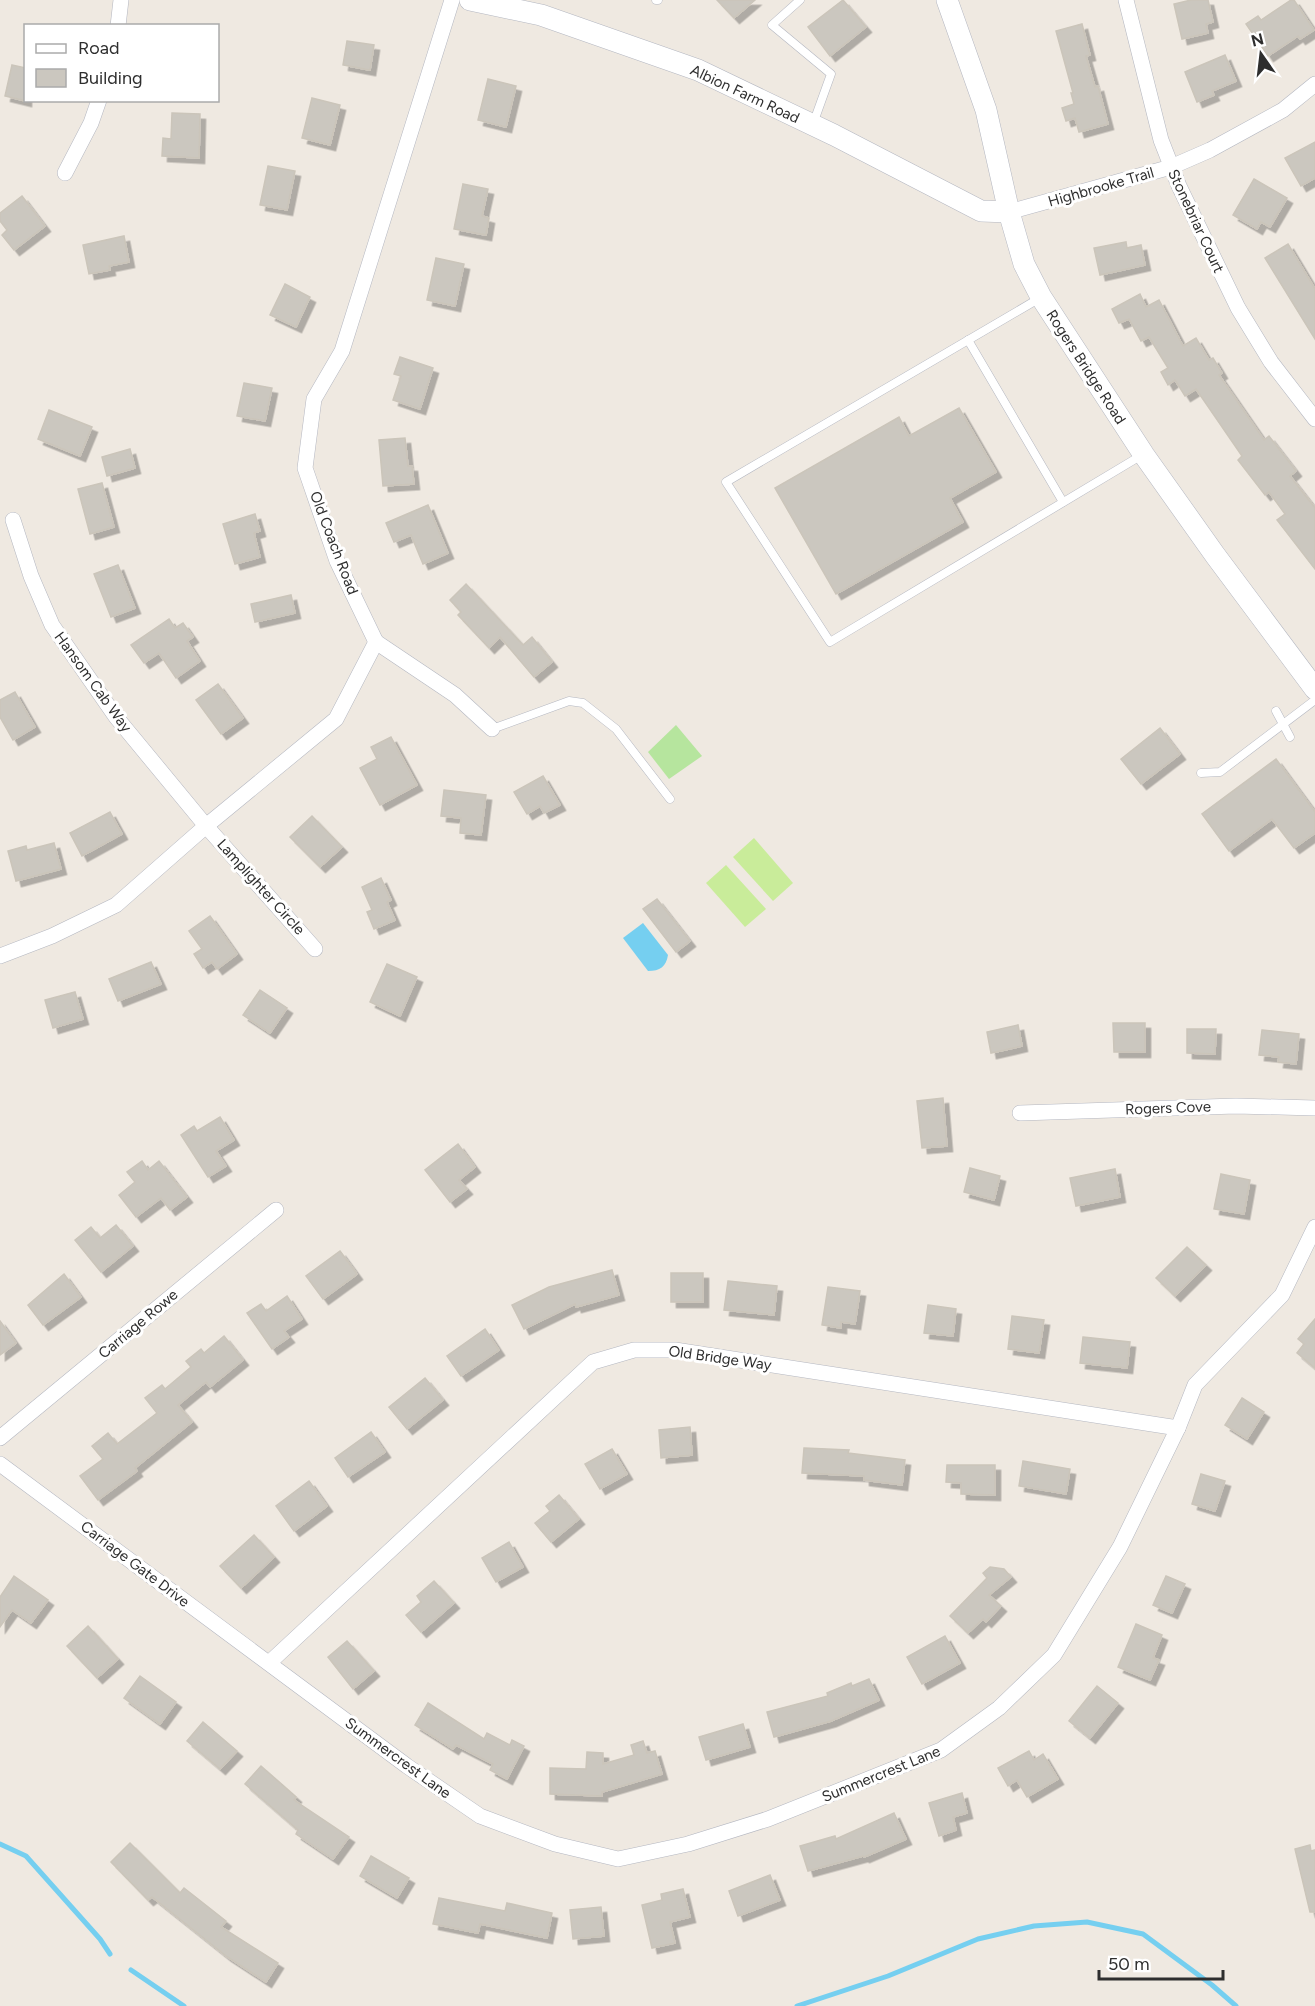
<svg xmlns="http://www.w3.org/2000/svg" width="1315" height="2006" viewBox="0 0 1315 2006" font-family="Figtree,sans-serif">
<style>
.green{fill:#b6e59e}
.pitch{fill:#c9ec9a}
.water{fill:#75cff0}
.lines{fill:none;stroke-linecap:round;stroke-linejoin:round}
.stream{stroke:#75cff0;stroke-width:5}
.building{fill:#cbc7bf;stroke:#cbc5ba;stroke-width:1.5;filter:url(#shadow)}
.lane-casing{stroke:#b4b7c1;stroke-width:9}
.street-casing{stroke:#b4b7c1;stroke-width:16}
.secondary-casing{stroke:#b4b7c1;stroke-width:22}
.lane{stroke:#fff;stroke-width:8}
.street{stroke:#fff;stroke-width:15}
.secondary{stroke:#fff;stroke-width:21}
.labels{text-anchor:middle;dominant-baseline:central;stroke-width:6;stroke-linejoin:round;paint-order:stroke}
.street-label{font-size:15px;fill:#2e2e2e;stroke:#fff}
</style>
<defs>
<filter id="shadow"><feDropShadow dx="5.5" dy="5.5" stdDeviation="0" flood-color="#0004"/></filter>
</defs>
<rect width="100%" height="100%" fill="#efe9e1"/>
<path class="green" d="M676,725L702,756L669,779L648,752Z"/>
<g class="pitch">
<path d="M754,838L793,883L773,901L733,857Z"/>
<path d="M726,865L766,909L745,927L706,883Z"/>
</g>
<path class="water" d="M643,923L668,955C666,967 660,971 648,971L623,938Z"/>
<g class="lines">
<g class="stream">
<path d="M0,1844L26,1856L100,1939L110,1954"/>
<path d="M131,1970L184,2006"/>
<path d="M797,2006L888,1976L978,1939L1034,1926L1087,1922L1143,1934L1212,1985L1236,2006"/>
</g>
</g>
<g class="building">
<path d="M717,0H755L734,18Z"/>
<path d="M843,0L866,27L830,56L808,27Z"/>
<path d="M1191,0H1208L1213,22L1206,24L1208,33L1182,39L1174,4Z"/>
<path d="M1291,0H1294L1314,30L1300,39L1298,36L1268,56L1246,24L1258,16L1261,20Z"/>
<path d="M1082,24L1090,55L1086,56L1095,87L1098,86L1108,124L1079,132L1075,118L1066,121L1062,108L1074,104L1071,93H1073L1056,31Z"/>
<path d="M347,41L374,45L370,70L343,65Z"/>
<path d="M1225,55L1236,81L1212,91L1214,95L1197,102L1185,72Z"/>
<path d="M12,65L26,68V101L5,96Z"/>
<path d="M488,79L516,86L506,127L478,120Z"/>
<path d="M312,98L340,105L330,145L302,138Z"/>
<path d="M172,113L200,114L199,158L162,156L163,138L171,139Z"/>
<path d="M1315,142V178L1301,186L1285,158Z"/>
<path d="M268,166L295,171L287,210L260,205Z"/>
<path d="M1254,179L1287,198L1270,227L1261,222L1257,229L1233,215Z"/>
<path d="M463,184L488,189L482,216L489,218L486,235L454,229Z"/>
<path d="M22,196L45,226L14,250L2,235L7,230L0,221V213Z"/>
<path d="M124,236L129,262L109,266L110,270L89,274L83,245Z"/>
<path d="M1126,242L1127,248L1141,245L1145,265L1100,275L1094,248Z"/>
<path d="M1288,244L1315,289V339L1265,258Z"/>
<path d="M436,258L464,264L455,306L427,300Z"/>
<path d="M285,284L310,297L296,327L270,315Z"/>
<path d="M1140,294L1146,307L1159,300L1183,346L1196,338L1209,360L1213,358L1222,373L1219,375L1264,440L1269,436L1296,471L1290,476L1315,508V569L1277,520L1285,514L1269,492L1265,495L1238,460L1242,456L1196,389L1185,396L1175,380L1168,385L1161,372L1168,368L1149,337L1141,341L1129,319L1119,323L1112,309Z"/>
<path d="M400,357L433,368L420,409L393,400L401,376L394,374Z"/>
<path d="M244,383L272,388L265,421L237,416Z"/>
<path d="M959,408L996,472L950,498L963,522L836,594L775,488L899,417L909,436Z"/>
<path d="M49,410L92,427L80,456L38,439Z"/>
<path d="M405,438L408,466H412L414,484L383,486L379,440Z"/>
<path d="M130,449L135,468L107,476L102,457Z"/>
<path d="M102,483L114,527L90,534L78,489Z"/>
<path d="M428,505L448,553L423,564L411,535L394,542L386,523Z"/>
<path d="M255,514L260,531L254,533L260,557L235,564L223,524Z"/>
<path d="M118,565L135,608L111,617L94,574Z"/>
<path d="M466,584L523,645L532,637L552,662L534,677L500,637L489,648L458,615L461,612L450,600Z"/>
<path d="M291,595L295,613L255,622L251,604Z"/>
<path d="M169,619L175,628L183,623L193,637L187,641L200,661L176,678L159,653L144,663L131,645Z"/>
<path d="M218,684L243,718L221,734L196,700Z"/>
<path d="M15,692L35,727L13,740L0,717V700Z"/>
<path d="M1160,728L1180,754L1141,784L1121,759Z"/>
<path d="M391,737L417,785L380,805L360,768L377,759L371,747Z"/>
<path d="M1276,759L1315,812V833L1294,848L1272,819L1229,851L1202,814Z"/>
<path d="M543,776L560,805L544,813L540,806L527,814L514,792Z"/>
<path d="M444,790L486,795L481,835L460,833L461,818L441,816Z"/>
<path d="M110,812L122,834L82,856L70,833Z"/>
<path d="M312,816L342,847L320,867L290,837Z"/>
<path d="M54,843L61,869L16,881L8,851L26,846L27,850Z"/>
<path d="M381,878L391,900L387,902L395,920L374,929L367,912L372,910L362,887Z"/>
<path d="M657,899L690,941L676,952L643,909Z"/>
<path d="M210,916L237,954L217,969L212,962L203,968L194,954L202,949L189,931Z"/>
<path d="M151,962L161,984L118,1001L109,979Z"/>
<path d="M387,964L417,977L400,1016L370,1002Z"/>
<path d="M260,990L287,1008L270,1033L243,1015Z"/>
<path d="M75,992L83,1019L53,1028L45,1000Z"/>
<path d="M1113,1023H1145V1052H1114Z"/>
<path d="M1018,1025L1022,1046L991,1053L987,1032Z"/>
<path d="M1187,1029H1216L1215,1054L1187,1053Z"/>
<path d="M1262,1030L1299,1034L1296,1064L1278,1062L1279,1057L1259,1055Z"/>
<path d="M943,1098L947,1146L922,1148L917,1101Z"/>
<path d="M220,1117L234,1140L216,1151L226,1166L208,1177L181,1135L194,1126L197,1131Z"/>
<path d="M458,1144L475,1167L459,1180L467,1189L450,1202L425,1170Z"/>
<path d="M142,1161L148,1170L159,1161L187,1197L170,1210L161,1198L136,1217L119,1195L135,1182L127,1172Z"/>
<path d="M970,1168L1000,1176L994,1200L964,1192Z"/>
<path d="M1115,1169L1120,1197L1076,1206L1070,1178Z"/>
<path d="M1221,1174L1250,1180L1244,1214L1214,1209Z"/>
<path d="M116,1225L133,1246L101,1272L75,1240L91,1227L100,1238Z"/>
<path d="M1187,1247L1206,1265L1175,1296L1156,1278Z"/>
<path d="M340,1251L357,1274L323,1299L306,1276Z"/>
<path d="M612,1270L619,1295L576,1307L575,1304L524,1329L512,1305L549,1287Z"/>
<rect x="671" y="1273" width="32" height="29"/>
<path d="M64,1274L81,1297L43,1325L28,1305Z"/>
<path d="M728,1281L777,1286L774,1315L724,1310Z"/>
<path d="M828,1287L860,1291L855,1324L841,1322V1328L822,1325Z"/>
<path d="M287,1296L302,1319L284,1331L289,1337L272,1349L247,1313L261,1304L266,1311Z"/>
<path d="M928,1305L956,1309L953,1336L924,1333Z"/>
<path d="M1012,1316L1044,1320L1039,1353L1008,1349Z"/>
<path d="M1315,1319V1368L1297,1353L1304,1344L1298,1339Z"/>
<path d="M0,1321L16,1343L0,1355Z"/>
<path d="M485,1329L499,1350L461,1376L447,1356Z"/>
<path d="M224,1336L243,1360L210,1387L206,1382L178,1405L192,1422L135,1468L137,1471L98,1500L80,1476L103,1459L92,1446L108,1433L117,1444L157,1413L145,1398L162,1385L165,1389L191,1367L186,1361L201,1349L204,1353Z"/>
<path d="M1083,1337L1130,1342L1127,1368L1080,1363Z"/>
<path d="M425,1378L443,1400L407,1429L389,1407Z"/>
<path d="M1242,1398L1264,1412L1247,1439L1225,1425Z"/>
<path d="M690,1427L692,1455L661,1458L659,1430Z"/>
<path d="M371,1432L385,1452L348,1477L335,1458Z"/>
<path d="M804,1448L849,1450L848,1453L905,1460L902,1485L864,1480V1476L802,1473Z"/>
<path d="M612,1449L627,1474L600,1489L585,1464Z"/>
<path d="M1023,1461L1070,1469L1066,1494L1019,1486Z"/>
<path d="M947,1465H995V1495L961,1494V1483L946,1482Z"/>
<path d="M1201,1474L1225,1481L1215,1511L1192,1504Z"/>
<path d="M309,1481L327,1506L294,1531L276,1506Z"/>
<path d="M559,1495L579,1519L551,1542L535,1523L550,1511L546,1506Z"/>
<path d="M254,1535L274,1557L241,1588L220,1566Z"/>
<path d="M509,1542L523,1567L496,1582L482,1558Z"/>
<path d="M990,1567L1004,1569L1011,1577L989,1595L1001,1606L986,1622L983,1619L968,1633L950,1616L987,1578L983,1573Z"/>
<path d="M14,1576L48,1600L31,1623L12,1610L0,1627V1597Z"/>
<path d="M1166,1576L1185,1584L1172,1613L1153,1605Z"/>
<path d="M434,1581L454,1603L421,1632L406,1615L421,1602L417,1596Z"/>
<path d="M1136,1624L1162,1635L1153,1658L1159,1660L1150,1680L1118,1667Z"/>
<path d="M88,1626L118,1659L97,1678L67,1646Z"/>
<path d="M945,1636L960,1663L922,1684L907,1657Z"/>
<path d="M347,1641L374,1671L353,1689L328,1657Z"/>
<path d="M140,1676L176,1702L160,1724L124,1698Z"/>
<path d="M869,1679L879,1700L831,1721L774,1737L767,1712L828,1696L827,1693L851,1683L852,1686Z"/>
<path d="M1097,1686L1118,1703L1090,1738L1069,1721Z"/>
<path d="M428,1703L484,1739L487,1733L510,1745L512,1740L524,1746L507,1779L490,1770L493,1764L456,1745L453,1749L415,1725Z"/>
<path d="M203,1722L237,1751L220,1769L187,1741Z"/>
<path d="M743,1724L750,1747L706,1760L699,1737Z"/>
<path d="M643,1741L647,1753L655,1751L662,1774L602,1792V1796L550,1794V1768L586,1769L587,1752L603,1753V1764L634,1755L631,1745Z"/>
<path d="M1029,1751L1034,1760L1043,1754L1058,1779L1027,1797L1017,1780L1008,1786L998,1768Z"/>
<path d="M261,1766L296,1797L294,1800L349,1837L333,1859L296,1834L298,1830L245,1784Z"/>
<path d="M962,1793L967,1813L953,1817L956,1830L939,1836L929,1803Z"/>
<path d="M894,1813L906,1839L864,1857L863,1856L808,1871L800,1846L835,1836L836,1839Z"/>
<path d="M130,1843L180,1893L184,1888L226,1921L221,1927L278,1963L266,1982L226,1956L152,1897L148,1900L111,1862Z"/>
<path d="M1310,1845L1311,1851L1315,1850V1912H1310L1295,1849Z"/>
<path d="M371,1856L409,1878L397,1898L360,1876Z"/>
<path d="M770,1875L780,1900L738,1916L729,1891Z"/>
<path d="M683,1889L690,1917L670,1922L675,1943L652,1948L642,1905L662,1900L661,1894Z"/>
<path d="M439,1898L505,1911L507,1903L552,1913L547,1938L480,1924L478,1933L433,1924Z"/>
<path d="M601,1907L604,1936L573,1939L570,1910Z"/>
</g>
<g class="lines">
<g class="lane-casing">
<g id="lane">
<path d="M656,0H658"/>
<path d="M800,0L772,25L831,74L813,124"/>
<path d="M1040,298L726,482L830,642L1142,455"/>
<path d="M968,340L1063,502"/>
<path d="M1276,711L1290,737"/>
<path d="M492,729L569,701L583,703L616,729L670,799"/>
<path d="M1201,773L1220,772L1315,700"/>
</g>
</g>
<g class="street-casing">
<g id="street">
<path d="M1126,0L1161,140L1179,186L1238,308L1271,362L1315,419"/>
<path d="M118,26L121,0"/>
<path d="M65,173L91,123L99,100"/>
<path d="M1009,212L1171,167L1210,150L1283,110L1315,84"/>
<path d="M13,520L31,576L52,625L116,717L206,826L315,949"/>
<path d="M376,642L337,561L305,468L314,399L342,351L452,0"/>
<path d="M376,642L455,695L492,729"/>
<path d="M0,956L52,936L116,905L206,826L336,719L376,642"/>
<path d="M1020,1113L1236,1106L1315,1108"/>
<path d="M0,1438L276,1210"/>
<path d="M0,1464L407,1766L480,1816L555,1844L618,1859L688,1844L768,1819L941,1750L999,1708L1054,1655L1120,1547L1178,1428L1195,1385L1282,1295L1315,1227"/>
<path d="M269,1663L593,1362L634,1350H675L1178,1428"/>
</g>
</g>
<g class="secondary-casing">
<g id="secondary">
<path d="M470,0L541,15L698,70L834,135L981,211L1009,212"/>
<path d="M947,0L986,110L1009,212L1024,264L1041,297L1144,455L1215,555L1315,689"/>
</g>
</g>
<use href="#lane" class="lane"/>
<use href="#street" class="street"/>
<use href="#secondary" class="secondary"/>
</g>
<g class="labels">
<g class="street-label">
<text transform="translate(745 94) rotate(25)">Albion Farm Road</text>
<text transform="translate(1101 187) rotate(-16)">Highbrooke Trail</text>
<text transform="translate(1196 221) rotate(65)">Stonebriar Court</text>
<text transform="translate(1086 367) rotate(57)">Rogers Bridge Road</text>
<text transform="translate(334 543) rotate(69)">Old Coach Road</text>
<text transform="translate(93 682) rotate(54)">Hansom Cab Way</text>
<text transform="translate(261 887) rotate(48)">Lamplighter Circle</text>
<text transform="translate(1168 1108) rotate(-2)">Rogers Cove</text>
<text transform="translate(138 1324) rotate(-40)">Carriage Rowe</text>
<text transform="translate(720 1358) rotate(8)">Old Bridge Way</text>
<text transform="translate(135 1564) rotate(37)">Carriage Gate Drive</text>
<text transform="translate(398 1758) rotate(36)">Summercrest Lane</text>
<text transform="translate(881 1774) rotate(-22)">Summercrest Lane</text>
</g>
</g>
<rect x="24" y="24" width="195" height="78" fill="#ffffff" stroke="#ababab" stroke-width="1.5"/>
<rect x="36" y="44" width="30" height="9" fill="#ffffff" stroke="#ababab" stroke-width="1.5"/>
<text x="78" y="54" font-size="18" fill="#2e2e2e">Road</text>
<rect x="36" y="69" width="30" height="18" fill="#cbc7bf" stroke="#ababab" stroke-width="1.5"/>
<text x="78" y="84" font-size="18" fill="#2e2e2e">Building</text>
<g transform="translate(1261 54) rotate(346)" stroke="#ffffff" stroke-width="4.5" paint-order="stroke">
<path d="M0-4.5L10 22L0 15L-10 22Z" fill="#2e2e2e"/>
<text y="-9" font-size="16" font-weight="bold" text-anchor="middle" fill="#2e2e2e">N</text>
</g>
<path d="M1099 1970v9h124v-9" fill="none" stroke="#2e2e2e" stroke-width="3"/>
<text x="1108" y="1970" font-size="18" fill="#2e2e2e" stroke="#ffffff" stroke-width="4.5" paint-order="stroke">50 m</text>
</svg>
